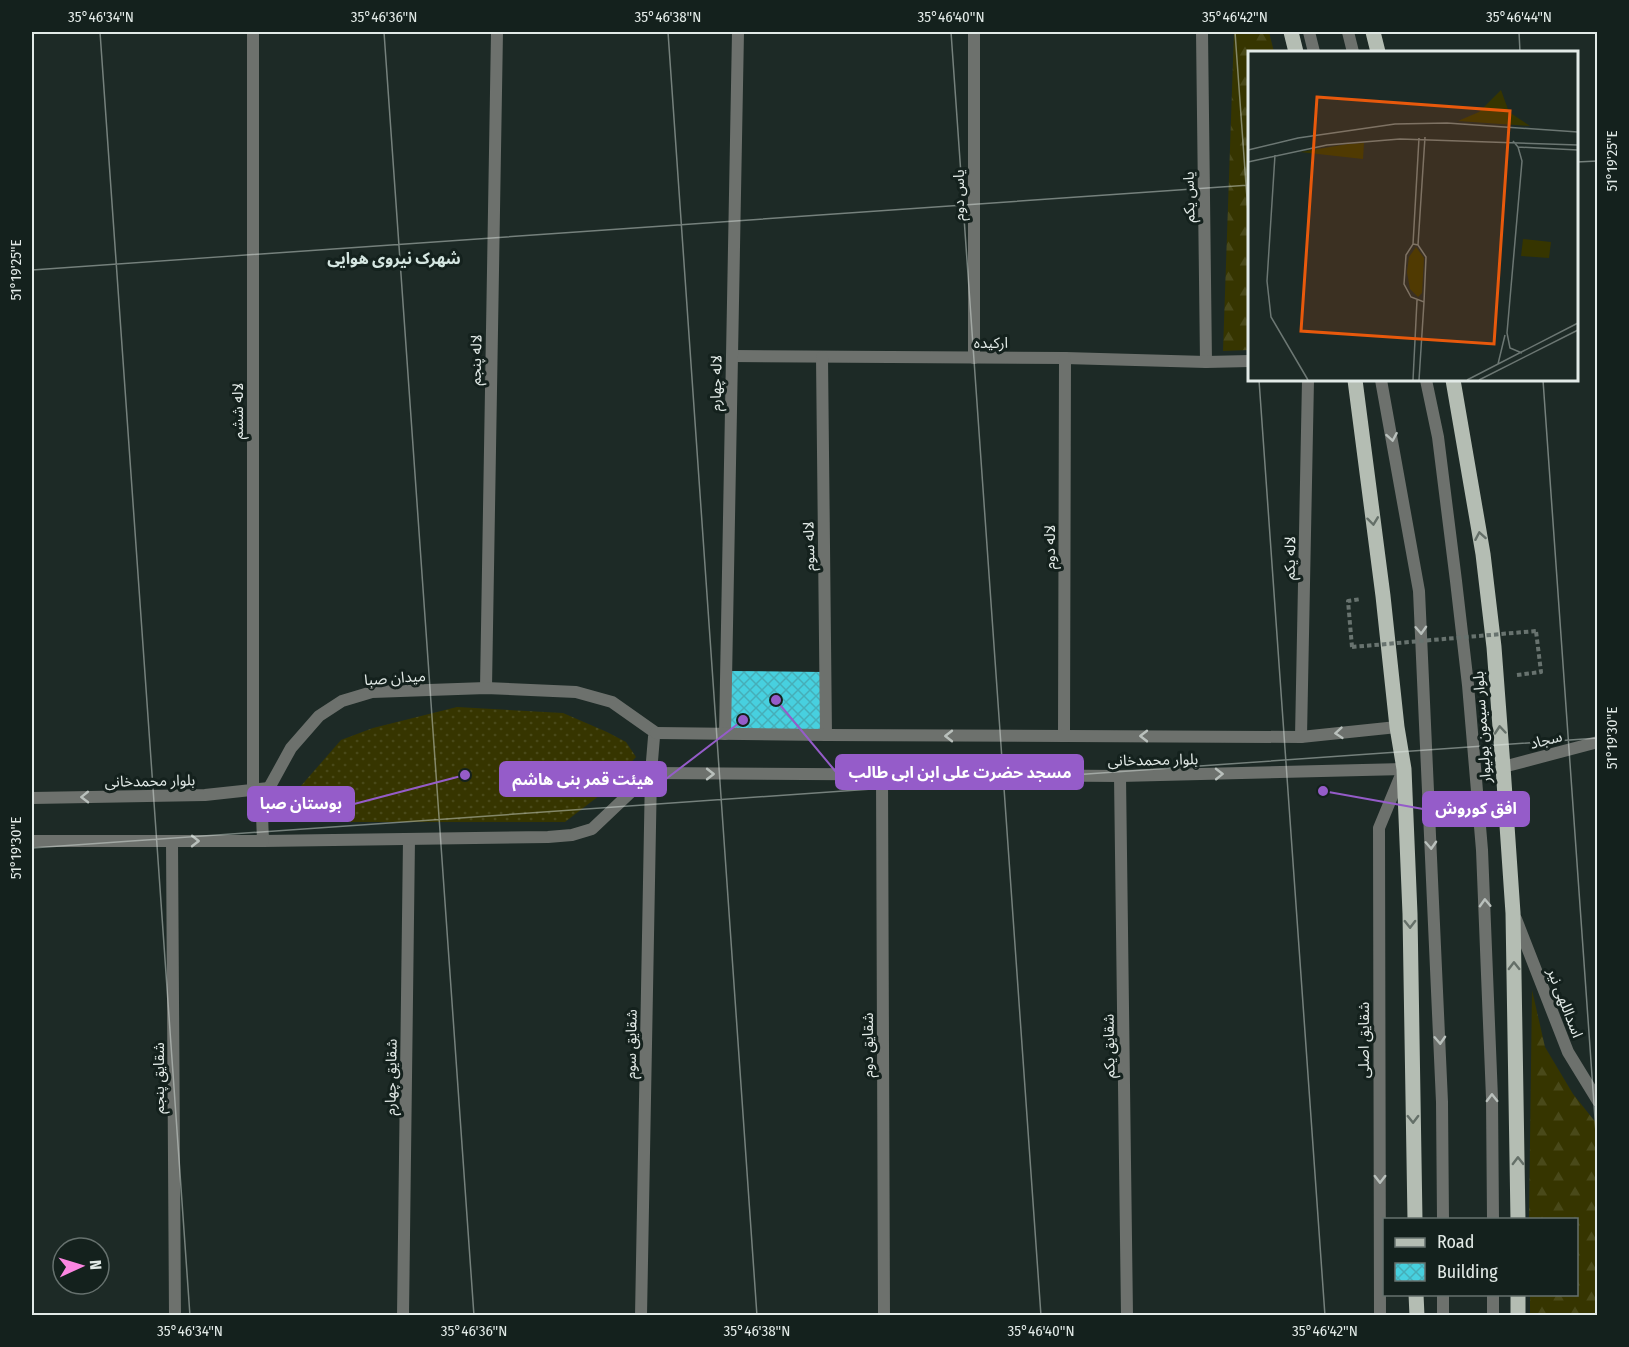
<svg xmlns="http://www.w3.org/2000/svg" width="1629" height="1347" viewBox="0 0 1629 1347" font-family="'Fira Sans Condensed','Noto Sans Arabic',sans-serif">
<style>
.grass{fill:url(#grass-dots)}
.forest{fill:url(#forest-firs)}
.building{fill:url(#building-cross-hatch)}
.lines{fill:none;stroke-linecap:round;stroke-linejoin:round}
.path{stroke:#68736f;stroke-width:4;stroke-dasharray:4.5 3;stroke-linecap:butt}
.service{stroke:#6d716d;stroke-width:12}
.minor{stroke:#6d716d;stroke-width:12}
.tertiary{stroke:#6d716d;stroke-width:12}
.primary{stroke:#b4bdb3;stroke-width:15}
.path-bridge{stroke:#68736f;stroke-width:4;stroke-dasharray:4.5 3;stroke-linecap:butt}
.oneway{stroke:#b9c0bc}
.oneway2{stroke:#646f68}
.ticks{fill:none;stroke:#e2eae7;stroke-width:1.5;stroke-opacity:0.45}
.labels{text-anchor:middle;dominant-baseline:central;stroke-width:6;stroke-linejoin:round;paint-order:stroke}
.street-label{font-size:15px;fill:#e2eae7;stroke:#14211d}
.neighbourhood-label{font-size:16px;font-weight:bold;fill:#d5e6e1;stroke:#14211d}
.inset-road{fill:none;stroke:#6c7773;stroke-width:1.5}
.view{fill:#e8590c;fill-opacity:0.15;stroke:#e8590c;stroke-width:3}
.inset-edge{fill:none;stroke:#e2eae7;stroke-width:3}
.leader{fill:none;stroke:#955cc9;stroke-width:2}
.callout-dot{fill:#955cc9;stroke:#14211d;stroke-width:2}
.callout{fill:#955cc9;stroke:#955cc9;stroke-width:2}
.callout-label{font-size:16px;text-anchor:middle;font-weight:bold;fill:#fff}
.neatline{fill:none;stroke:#e2eae7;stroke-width:2}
.ticks-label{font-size:15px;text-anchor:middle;fill:#e2eae7}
</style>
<defs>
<pattern id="grass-dots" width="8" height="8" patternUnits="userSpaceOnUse" patternTransform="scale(1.5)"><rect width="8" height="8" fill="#363500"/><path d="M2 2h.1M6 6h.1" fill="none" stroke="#494919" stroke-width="1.8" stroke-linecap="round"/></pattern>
<pattern id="forest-firs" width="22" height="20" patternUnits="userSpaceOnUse" patternTransform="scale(1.5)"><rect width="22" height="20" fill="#363500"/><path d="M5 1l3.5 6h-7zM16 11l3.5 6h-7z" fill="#494919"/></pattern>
<pattern id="building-cross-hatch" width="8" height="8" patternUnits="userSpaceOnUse" patternTransform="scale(1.5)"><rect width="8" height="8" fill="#47d0df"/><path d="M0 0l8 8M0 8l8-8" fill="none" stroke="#46aeb8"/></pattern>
</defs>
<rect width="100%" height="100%" fill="#1d2a26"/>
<path class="grass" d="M457,707L563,713L607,732L626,742L636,757L604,792L565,822H321L305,816L293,795L341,740L373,728Z"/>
<g class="forest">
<path d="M1234,32H1269L1274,52H1250L1249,350L1223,351Z"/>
<path d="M1532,990L1545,1047L1573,1094L1597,1124V1315H1530V1295L1576,1294V1220L1529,1219Z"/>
</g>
<path class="building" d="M730,671L823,672L821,729L730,730Z"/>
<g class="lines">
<g class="path">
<path d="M1352,647L1348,601L1361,599"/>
<path d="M1517,675L1541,672L1536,631"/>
</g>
<g class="service">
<path d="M1309,32L1314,52"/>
<path d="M1348,32L1353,52"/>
<path d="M1381,380L1419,591L1442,1102L1443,1220"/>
<path d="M1426,380L1438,437L1456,581L1468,685L1482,850L1492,1098L1493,1220"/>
<path d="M1443,1294V1316"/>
<path d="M1493,1294V1316"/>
</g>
<g class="minor">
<path d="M253,32V790"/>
<path d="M974,32V358"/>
<path d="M1202,32L1206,362"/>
<path d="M732,356L1065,358L1206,362L1250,361"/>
<path d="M822,357L826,735"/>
<path d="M486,688L497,32"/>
<path d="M725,734L738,32"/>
<path d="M1064,736L1065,358"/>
<path d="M1301,737L1308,380"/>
<path d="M1503,767L1598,742"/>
<path d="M882,775L884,1316"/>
<path d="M1120,776L1127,1316"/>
<path d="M172,841L175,1316"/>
<path d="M1516,919L1568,1052L1598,1101"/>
<path d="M403,1316L409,839"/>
<path d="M641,1316L651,773"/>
<path d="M1380,1316L1379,828L1403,770"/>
</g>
<g class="tertiary">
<path d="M486,688L576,692L612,702L656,733L654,737L651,773L592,829L572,835L548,837L263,841L262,815L269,788L291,748L319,716L342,701L372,692Z"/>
<path d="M656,733L826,735L1301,737L1397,727"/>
<path d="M651,773L1120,776L1404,769"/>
<path d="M32,798L205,795L269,788"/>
<path d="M32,841H263"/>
</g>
<g class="primary">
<path d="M1291,32L1296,52"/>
<path d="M1373,32L1378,52"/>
<path d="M1355,380L1383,596L1397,727L1404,769L1410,914L1415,1220"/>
<path d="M1453,380L1483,554L1494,647L1503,767L1513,913L1518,1220"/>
<path d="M1416,1294L1417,1316"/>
<path d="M1518,1316V1294"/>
</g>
<path class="path-bridge" d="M1352,647L1536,631"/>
</g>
<defs><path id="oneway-chevron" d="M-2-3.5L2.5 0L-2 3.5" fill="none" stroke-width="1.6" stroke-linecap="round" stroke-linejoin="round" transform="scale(1.5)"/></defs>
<g class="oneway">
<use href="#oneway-chevron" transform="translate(1392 437) rotate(80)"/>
<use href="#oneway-chevron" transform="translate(1421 630) rotate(87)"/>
<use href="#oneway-chevron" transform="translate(1339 733) rotate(175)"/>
<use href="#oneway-chevron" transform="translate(949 736) rotate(-180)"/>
<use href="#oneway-chevron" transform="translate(1144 736) rotate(-180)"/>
<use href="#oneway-chevron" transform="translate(710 774)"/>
<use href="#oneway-chevron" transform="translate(1219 774) rotate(-1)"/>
<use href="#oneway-chevron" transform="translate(85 797) rotate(179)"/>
<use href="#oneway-chevron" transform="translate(195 841)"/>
<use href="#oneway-chevron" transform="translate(1431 845) rotate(87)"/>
<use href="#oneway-chevron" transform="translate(1485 903) rotate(-92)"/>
<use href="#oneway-chevron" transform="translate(1440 1040) rotate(87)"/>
<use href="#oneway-chevron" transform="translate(1492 1098) rotate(-91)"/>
<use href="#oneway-chevron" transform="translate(1380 1179) rotate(90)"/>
</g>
<g class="oneway2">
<use href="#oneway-chevron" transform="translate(1373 521) rotate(83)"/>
<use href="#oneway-chevron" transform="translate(1480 536) rotate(-100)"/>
<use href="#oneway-chevron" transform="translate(1500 730) rotate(-95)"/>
<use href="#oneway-chevron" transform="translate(1410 924) rotate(89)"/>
<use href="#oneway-chevron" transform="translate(1514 966) rotate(-91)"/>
<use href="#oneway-chevron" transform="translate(1413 1119) rotate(89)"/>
<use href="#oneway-chevron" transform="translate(1518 1161) rotate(-91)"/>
</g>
<path class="ticks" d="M100,32L190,1316M384,32L474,1316M668,32L757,1316M951,32L1041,1316M1235,32L1250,240M1519,32L1520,52M1576,162L1598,161M32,270L1250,185M1259,380L1325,1316M1543,380L1598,1161M32,848L1598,738"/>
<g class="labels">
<g class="street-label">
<text transform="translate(959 195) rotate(-90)">یاس دوم</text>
<text transform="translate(1189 197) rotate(-91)">یاس یکم</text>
<text x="991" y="343">ارکیده</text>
<text transform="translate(476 360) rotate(-89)">لاله پنجم</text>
<text transform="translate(716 383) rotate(-89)">لاله چهارم</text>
<text transform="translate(238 411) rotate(-90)">لاله ششم</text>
<text transform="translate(809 546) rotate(-91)">لاله سوم</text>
<text transform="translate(1050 547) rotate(-90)">لاله دوم</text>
<text transform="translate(1290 558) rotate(-89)">لاله یکم</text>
<text transform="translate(395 678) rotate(-4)">میدان صبا</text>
<text transform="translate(1482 727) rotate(-94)">بلوار سیمون بولیوار</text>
<text transform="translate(1546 740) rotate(-15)">سجاد</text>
<text transform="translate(1153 760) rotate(-1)">بلوار محمدخانی</text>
<text transform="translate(150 781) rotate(-1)">بلوار محمدخانی</text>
<text transform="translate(1565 1003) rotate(69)">اسداللهی نیر</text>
<text transform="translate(1364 1040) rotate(-90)">شقایق اصلی</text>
<text transform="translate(631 1044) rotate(-89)">شقایق سوم</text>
<text transform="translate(868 1045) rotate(-90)">شقایق دوم</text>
<text transform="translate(1109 1046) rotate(-91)">شقایق یکم</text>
<text transform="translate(391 1077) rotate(-89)">شقایق چهارم</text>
<text transform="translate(159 1078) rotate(-90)">شقایق پنجم</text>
</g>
<g class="neighbourhood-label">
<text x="394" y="258">شهرک نیروی هوایی</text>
</g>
</g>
<g transform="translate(1248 51)">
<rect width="330" height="330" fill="#1d2a26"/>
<path d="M168,196L176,207L174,242L170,246L162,238L159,221L161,206Z" fill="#363500"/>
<path d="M253,39L261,61L282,75L210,70L231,61ZM116,92L115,108L52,101L100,93Z" fill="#363500"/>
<path d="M275,188L303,191L301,207L273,205Z" fill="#363500"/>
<path class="inset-road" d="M265,90L270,96L330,99M270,96L274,110L259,282L262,297L274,302M0,99L50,87L147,73L199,72L330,81M27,104L19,230L23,266L60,329M0,111L79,94L152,88L330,94M165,193L170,194L178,206L176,251L163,246L156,233L158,204ZM165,193L171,87M170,194L177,86M250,313L257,284M165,329L169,249M171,329L176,251M219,329L330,272M231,329L330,279"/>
<path class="view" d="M69,46L262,60L246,293L53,280Z"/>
<rect width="330" height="330" class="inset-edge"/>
</g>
<path class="leader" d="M776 700L836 772M743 720L666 779M465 775L354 804M1323 791L1423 809"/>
<g class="callout-dot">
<circle cx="776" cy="700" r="6"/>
<circle cx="743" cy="720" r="6"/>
<circle cx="465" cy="775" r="6"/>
<circle cx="1323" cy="791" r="6"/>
</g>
<g class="callout">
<rect x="836" y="755" width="247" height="34" rx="6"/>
<rect x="500" y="762" width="166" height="34" rx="6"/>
<rect x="248" y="787" width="106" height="34" rx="6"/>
<rect x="1423" y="792" width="106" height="34" rx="6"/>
</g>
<g class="callout-label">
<text x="960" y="778">مسجد حضرت علی ابن ابی طالب</text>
<text x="583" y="785">هیئت قمر بنی هاشم</text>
<text x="301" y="809">بوستان صبا</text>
<text x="1476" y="814">افق کوروش</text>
</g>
<rect width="1629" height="1347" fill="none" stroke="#14211d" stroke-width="66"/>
<rect x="1383" y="1218" width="195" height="78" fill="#14211d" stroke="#66716e" stroke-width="1.5"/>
<rect x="1395" y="1238" width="30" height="9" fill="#b4bdb3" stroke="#66716e" stroke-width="1.5"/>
<text x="1437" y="1248" font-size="18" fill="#e2eae7">Road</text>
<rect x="1395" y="1263" width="30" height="18" fill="url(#building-cross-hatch)" stroke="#66716e" stroke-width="1.5"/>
<text x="1437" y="1278" font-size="18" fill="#e2eae7">Building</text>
<g transform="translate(81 1266) rotate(86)"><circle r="28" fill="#14211d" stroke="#66716e" stroke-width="1.5"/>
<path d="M0-4.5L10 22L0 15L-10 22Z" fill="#fd86e2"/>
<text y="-9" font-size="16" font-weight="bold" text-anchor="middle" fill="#e2eae7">N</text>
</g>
<rect x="33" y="33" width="1563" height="1281" class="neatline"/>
<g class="ticks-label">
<text x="101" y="22">35°46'34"N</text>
<text x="384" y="22">35°46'36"N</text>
<text x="668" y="22">35°46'38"N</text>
<text x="951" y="22">35°46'40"N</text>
<text x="1235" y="22">35°46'42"N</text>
<text x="1519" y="22">35°46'44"N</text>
<text transform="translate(1612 161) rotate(-90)" y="5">51°19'25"E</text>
<text transform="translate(16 270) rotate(-90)" y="5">51°19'25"E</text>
<text transform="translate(1612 738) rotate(-90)" y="5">51°19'30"E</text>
<text transform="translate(16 848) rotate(-90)" y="5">51°19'30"E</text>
<text x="190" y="1336">35°46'34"N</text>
<text x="474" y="1336">35°46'36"N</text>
<text x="757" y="1336">35°46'38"N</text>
<text x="1041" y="1336">35°46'40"N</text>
<text x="1325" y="1336">35°46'42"N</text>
</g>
</svg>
